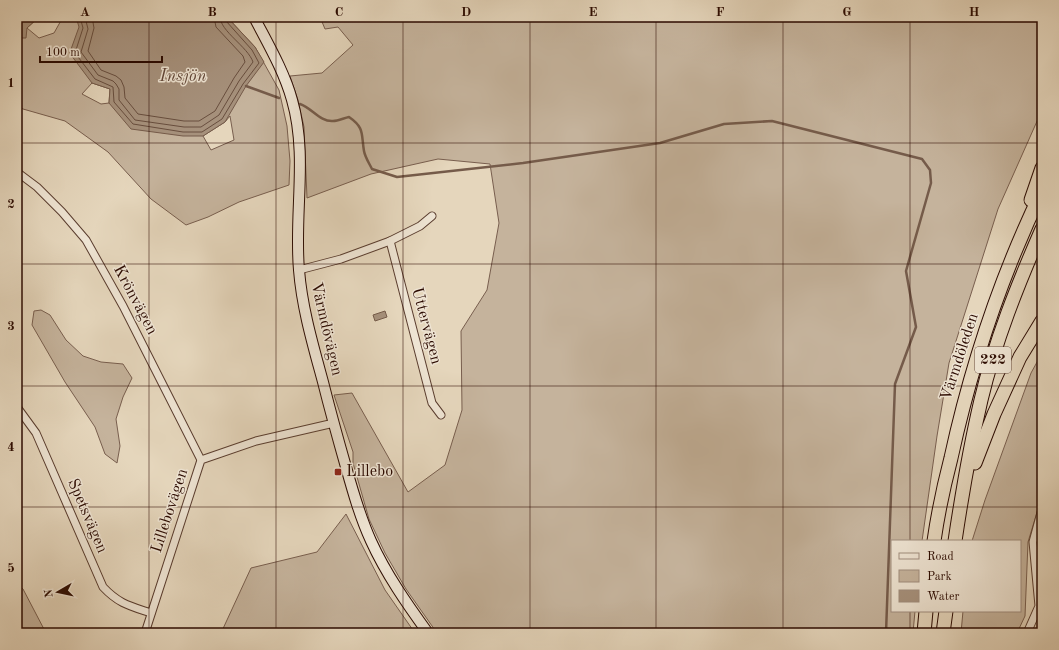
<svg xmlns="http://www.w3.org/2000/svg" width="1059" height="650" viewBox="0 0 1059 650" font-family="'Old Standard TT',serif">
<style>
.green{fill:#c5b39c;stroke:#785e4e;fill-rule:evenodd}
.water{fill:#a6917c;stroke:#755b4a}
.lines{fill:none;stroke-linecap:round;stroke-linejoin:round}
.shore{stroke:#684e3e;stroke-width:1}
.stream{stroke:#755b4a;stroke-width:2.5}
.street-casing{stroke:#5a3d2f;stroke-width:9}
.secondary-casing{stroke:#2b0a00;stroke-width:12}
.highway-casing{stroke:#2b0a00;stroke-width:15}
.street{stroke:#eee4d3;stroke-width:7}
.secondary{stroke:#eee4d3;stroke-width:10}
.highway{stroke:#e5d6bc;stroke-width:13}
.grid{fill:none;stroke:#2b0a00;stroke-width:1;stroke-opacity:0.55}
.poi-dot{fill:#8f2418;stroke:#eee4d3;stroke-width:1.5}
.labels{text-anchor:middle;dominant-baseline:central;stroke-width:3;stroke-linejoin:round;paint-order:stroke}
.shield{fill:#eee4d3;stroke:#664b3f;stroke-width:1}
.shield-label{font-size:15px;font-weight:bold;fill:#2b0a00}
.street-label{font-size:16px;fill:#2b0a00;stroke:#eee4d3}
.poi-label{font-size:16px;fill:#2b0a00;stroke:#eee4d3;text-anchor:start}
.water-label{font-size:17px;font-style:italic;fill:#624738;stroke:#eee4d3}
.neatline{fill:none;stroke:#2b0a00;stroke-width:1.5}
.grid-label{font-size:13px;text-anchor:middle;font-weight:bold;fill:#2b0a00}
</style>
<rect width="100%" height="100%" fill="#e5d6bc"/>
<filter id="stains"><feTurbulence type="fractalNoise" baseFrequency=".005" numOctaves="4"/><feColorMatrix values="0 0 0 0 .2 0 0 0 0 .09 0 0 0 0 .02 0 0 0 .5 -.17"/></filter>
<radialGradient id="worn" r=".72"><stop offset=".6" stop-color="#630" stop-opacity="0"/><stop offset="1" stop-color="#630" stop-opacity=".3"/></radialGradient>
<g class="green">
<path d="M17,17H39L27,28L39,38L54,33L63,17H227L255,47L279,90L287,126L290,161L289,185L239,202L208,217L186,225L151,199L108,152L65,121L23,109L17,105ZM92,83L110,89L109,103L101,104L82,94ZM230,116L234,140L211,150L203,136L225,122Z"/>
<path d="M320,17H1042V110L998,209L949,363L937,436L922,541H892V611H915L913,633H437L406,589L385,553L369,519L353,463V452L334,395L352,393L408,492L445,465L462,410L461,331L487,290L499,223L490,164L438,159L371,174L307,198L304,127L298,100L290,76L322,73L353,45L338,27L325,29Z"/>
<path d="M41,310L50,315L66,340L83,356L101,362L123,364L132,378L123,397L116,419L120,446L117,463L105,454L95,427L65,382L32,325L34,311Z"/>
<path d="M1042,353V496L1028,542L1025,616L1017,633H961L963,611H1020V541H972L985,500L1031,373Z"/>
<path d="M346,514L385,590L415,633H221L251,568L317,552Z"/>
<path d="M1042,532V590L1039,543Z"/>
<path d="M17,584L23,589L46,633H17Z"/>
</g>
<g class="water">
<path d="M17,17H39L27,28L26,38H17Z"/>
<path d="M76,17H227L255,47L264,62L246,86L225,122L203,136H183L131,129L109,103L110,89L92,83L71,55L70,52L79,27Z"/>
<path d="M385,311L387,317L375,321L373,315Z"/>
</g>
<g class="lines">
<g class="shore">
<path d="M80,17L83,28L75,53L95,79L113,87L114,102L133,124L183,132H202L222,119L243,84L259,63L252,50L226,21L225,17"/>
<path d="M85,17L88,29L81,52L98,75L113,81L116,84L119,89V100L135,120L184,127H201L219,115L239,81L253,62C248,47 220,31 220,17"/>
<path d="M92,17L94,28L88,51L101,70L116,76L121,80L124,87L125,98L138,114L184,121H199L215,111L234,78L245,62L243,56L216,27L214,17"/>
</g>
<g class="stream">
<path d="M246,86L279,98"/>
<path d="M300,104C312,108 320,122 333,121C338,121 344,118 349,117C365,128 361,134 364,151C365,157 369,163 372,169L397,177L523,163L660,143L724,124L772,121L922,159L930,170L931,183L906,271L916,327L895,384L886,633"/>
</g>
<g class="street-casing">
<g id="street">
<path d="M17,172L37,187L62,212L86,240L123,306L201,460"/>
<path d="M390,241L432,403L441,415"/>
<path d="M299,270L341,259L390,241L420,226L432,216"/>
<path d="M17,407L36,433L103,587C119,604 130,606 151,613"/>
<path d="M145,633L201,460L256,441L334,423"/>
<path d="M1027,633L1039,606L1033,542L1042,509"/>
</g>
</g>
<g class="secondary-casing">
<path id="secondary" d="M254,17C268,44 284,71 292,100C308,155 294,214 299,270C302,308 313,345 323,382C330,410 338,439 346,467C353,492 360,517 371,541C386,574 407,604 428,633"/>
</g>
<g class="highway-casing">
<g id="highway">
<path d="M1031,200L1042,168"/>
<path d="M975,463L994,414L1020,357L1042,321"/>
<path d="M934,541C938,513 944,485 951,458C971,366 1001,276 1042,191"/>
<path d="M955,541C962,494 970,447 981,400C995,341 1018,284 1042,229"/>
<path d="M924,633L926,611"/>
<path d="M943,633L946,611"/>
</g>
</g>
<use href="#street" class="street"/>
<use href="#secondary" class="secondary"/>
<use href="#highway" class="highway"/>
</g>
<path class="grid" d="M149,17V633M276,17V633M403,17V633M530,17V633M656,17V633M783,17V633M910,17V541M17,143H1042M17,264H1042M17,386H1042M17,507H1042M910,611V633"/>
<rect class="poi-dot" x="334" y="468" width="8" height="8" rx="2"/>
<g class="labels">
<rect class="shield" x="975" y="347" width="36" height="26" rx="3"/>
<g class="shield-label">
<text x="993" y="360">222</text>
</g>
<g class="street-label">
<text transform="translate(135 300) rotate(62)">Krönvägen</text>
<text transform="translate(426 326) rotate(75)">Uttervägen</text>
<text transform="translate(326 329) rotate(77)">Värmdövägen</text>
<text transform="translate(960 357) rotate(-72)">Värmdöleden</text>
<text transform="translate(170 511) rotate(-72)">Lillebovägen</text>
<text transform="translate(87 516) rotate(67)">Spetsvägen</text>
</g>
<g class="poi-label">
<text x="346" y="472">Lillebo</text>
</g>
<g class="water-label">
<text x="183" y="76">Insjön</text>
</g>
</g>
<rect width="1059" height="650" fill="none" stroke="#e5d6bc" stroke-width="44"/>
<rect x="891" y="540" width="130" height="72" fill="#eee4d3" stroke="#a08d7f"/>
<rect x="899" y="553" width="20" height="6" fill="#eee4d3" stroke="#a08d7f"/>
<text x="927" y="560" font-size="12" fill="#2b0a00">Road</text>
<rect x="899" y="570" width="20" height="12" fill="#c5b39c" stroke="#a08d7f"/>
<text x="927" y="580" font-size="12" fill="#2b0a00">Park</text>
<rect x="899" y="590" width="20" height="12" fill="#a6917c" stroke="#a08d7f"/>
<text x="927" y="600" font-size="12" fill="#2b0a00">Water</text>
<g transform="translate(58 592) rotate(261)" stroke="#eee4d3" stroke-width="3" paint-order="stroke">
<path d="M0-3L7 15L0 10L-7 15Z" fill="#2b0a00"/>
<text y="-6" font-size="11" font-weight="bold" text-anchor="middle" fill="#2b0a00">N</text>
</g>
<path d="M40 56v6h122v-6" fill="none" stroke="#2b0a00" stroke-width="2"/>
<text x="46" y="56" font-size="12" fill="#2b0a00" stroke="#eee4d3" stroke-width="3" paint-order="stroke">100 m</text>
<rect x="22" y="22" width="1015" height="606" class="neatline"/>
<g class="grid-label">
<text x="85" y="16">A</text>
<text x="212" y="16">B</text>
<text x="339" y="16">C</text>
<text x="466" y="16">D</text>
<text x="593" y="16">E</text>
<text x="720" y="16">F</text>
<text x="847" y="16">G</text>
<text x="974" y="16">H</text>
<text x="11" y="87">1</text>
<text x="11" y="208">2</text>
<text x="11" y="330">3</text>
<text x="11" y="451">4</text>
<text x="11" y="572">5</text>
</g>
<rect width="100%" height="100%" filter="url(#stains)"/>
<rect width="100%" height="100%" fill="url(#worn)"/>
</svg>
